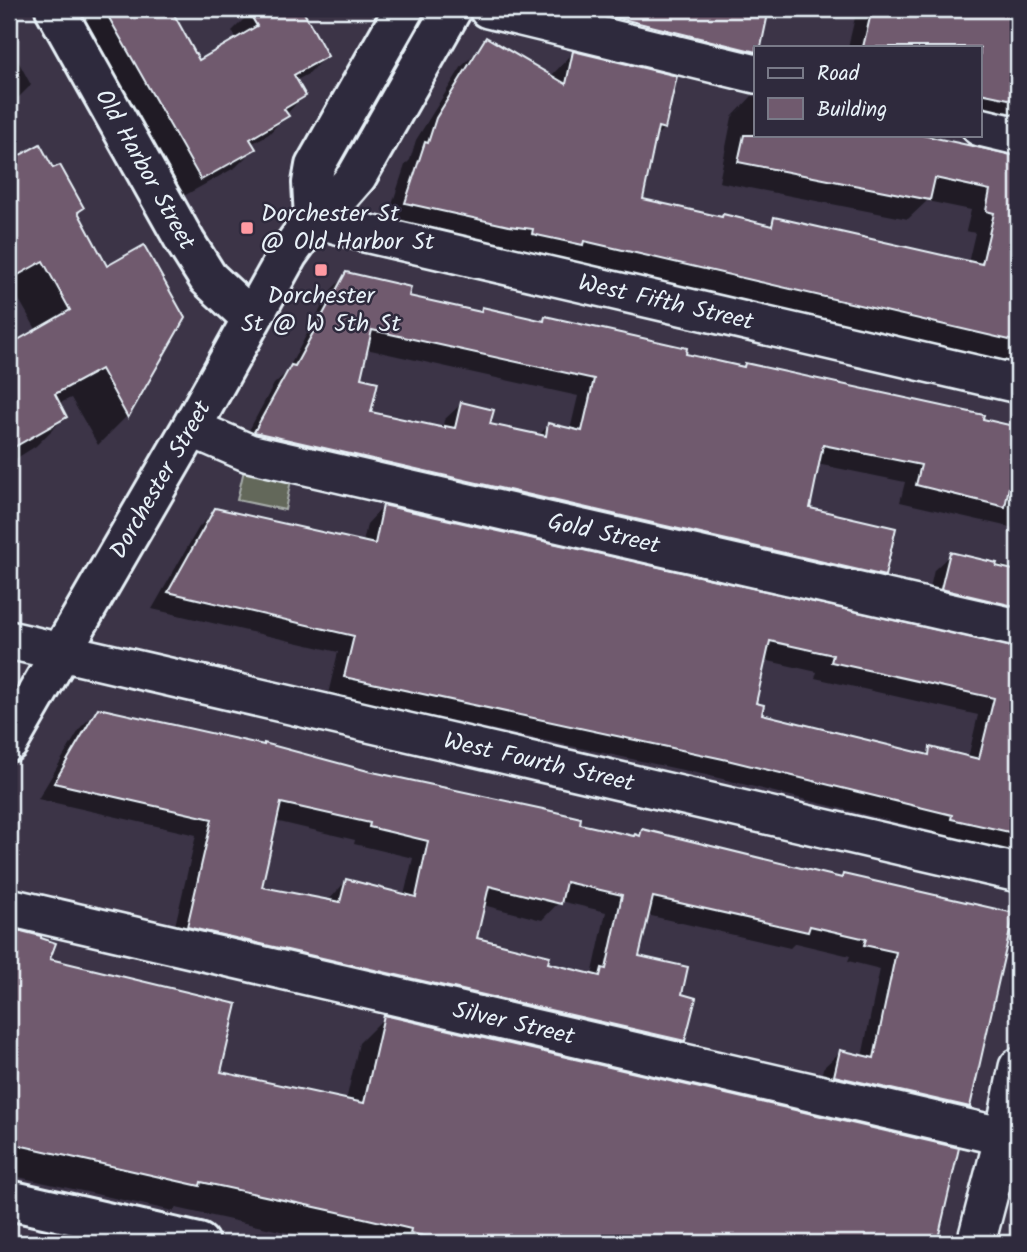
<svg xmlns="http://www.w3.org/2000/svg" width="1027" height="1252" viewBox="0 0 1027 1252" font-family="Kalam,sans-serif">
<style>
.green{fill:#63675a;stroke:#a6aca9;stroke-width:2}
.shadow{fill:#0007;fill-rule:evenodd}
.building{fill:#705a6e;stroke:#e8f1f8;stroke-width:2;fill-rule:evenodd}
.lines{fill:none;stroke-linecap:round;stroke-linejoin:round}
.street-casing{stroke:#e8f1f8;stroke-width:42}
.secondary-casing{stroke:#e8f1f8;stroke-width:44}
.street{stroke:#2f2a3d;stroke-width:37}
.secondary{stroke:#2f2a3d;stroke-width:38}
.poi-dot{fill:#ff9aa2;stroke:#2f2a3d;stroke-width:2.5}
.labels{text-anchor:middle;dominant-baseline:central;stroke-width:5;stroke-linejoin:round;paint-order:stroke}
.street-label{font-size:24px;fill:#e8f1f8;stroke:#2f2a3d}
.poi-label{font-size:24px;fill:#e8f1f8;stroke:#2f2a3d;text-anchor:start}
</style>
<rect width="100%" height="100%" fill="#3c3447"/>
<filter id="ink" filterUnits="userSpaceOnUse"><feTurbulence type="fractalNoise" baseFrequency=".0143" numOctaves="2"/><feDisplacementMap in="SourceGraphic" scale="14" xChannelSelector="R" yChannelSelector="G"/><feConvolveMatrix kernelMatrix="1 2 1 2 8 2 1 2 1" color-interpolation-filters="sRGB"/></filter>
<g filter="url(#ink)">
<path class="green" d="M244,470L291,480L285,510L237,500Z"/>
<g class="shadow">
<path d="M77,9H169L198,62L237,40L232,31L250,13L258,9H300L326,56L308,74L295,81L303,96L269,134L251,144L254,149L236,167L182,197Z"/>
<path d="M503,9H768L759,47H756V54L742,68Z"/>
<path d="M857,9H1018V151L980,117V47H848Z"/>
<path d="M9,44L31,85L9,107Z"/>
<path d="M483,46L552,78L553,74L573,53L664,128L655,137L640,200L767,227L774,219L968,263L975,233L966,231L971,210L927,201L908,219L719,182L732,117L752,96L756,97V135H936L935,140L1018,158V369L386,223L405,165L410,160L416,140L462,66Z"/>
<path d="M39,146L53,171L82,208L77,214L107,268L183,318L126,417L98,445L71,398L58,404L65,417L36,446L9,463V315L22,340L37,331L13,289L9,292V163Z"/>
<path d="M347,274L407,298L478,313L483,309L541,322L546,318L684,355L742,368L746,365L1018,429V529L900,502L905,482L817,464L808,509L883,575L867,592L239,449L274,384L286,373L330,291ZM366,349L578,396L570,430L549,425L538,436L488,426L461,404L444,420L442,429L369,413L359,379Z"/>
<path d="M383,507L1018,650V847L1012,852L936,835V832L706,775L328,694L338,652L152,609L199,527L216,510L363,543L367,524ZM764,660L817,672L815,678L978,715L968,758L931,749L924,756L760,715L754,704Z"/>
<path d="M951,554L1018,569V633L926,606L934,570Z"/>
<path d="M98,710L578,825L637,837L642,831L840,879L844,876L1012,915L969,1107L952,1123L818,1093L823,1068L840,1052L862,1057L880,969L848,961L850,956L795,943L790,948L647,915L637,957L680,996L693,999L683,1041L666,1058L171,943L196,835L38,799L81,727ZM275,821L355,840L354,844L413,858L404,895L346,881L328,901L260,888ZM560,901L606,912L592,976L546,965L475,940L483,905L542,920Z"/>
<path d="M9,929L39,937L48,960L219,1073L346,1101L359,1043L385,1017L957,1149L935,1243H335L176,1208L173,1211L9,1175Z"/>
</g>
<g class="building">
<path d="M104,9H171L199,60L257,26L247,9H302L328,56L294,75L306,96L284,109L289,116L250,139L256,149L201,180Z"/>
<path d="M582,9H769L761,47H756V52Z"/>
<path d="M872,9H1018V101L980,93V47H863Z"/>
<path d="M486,37L566,84L573,51L677,76L665,129L658,127L643,199L683,208L722,217L723,214L772,226L774,217L982,264L994,213L986,211L990,190L935,178L930,200L738,162L744,135H922L1018,156V342L584,241L583,245L532,234L533,229L509,226L405,203L425,142L428,143L436,118Z"/>
<path d="M40,144L53,168L60,165L84,208L78,212L107,266L144,245L185,318L128,418L101,369L55,394L67,417L9,450V345L70,310L43,261L9,280V161Z"/>
<path d="M346,272L411,287L409,296L481,312L482,307L544,321L545,316L687,348L686,354L744,367L745,363L984,415L983,419L1018,427V489L1009,487L1005,507L989,503L916,485L921,465L823,445L810,508L896,528L885,576L254,432L291,365L295,366ZM372,330L594,379L582,431L548,423L546,436L490,424L494,410L461,402L455,428L445,426V428L371,412L378,382L361,378Z"/>
<path d="M383,505L1018,648V834L951,819L952,815L723,759L344,677L354,636L168,592L215,508L375,544ZM770,641L833,655L831,662L994,698L979,759L930,747L929,755L762,714L764,705L756,703Z"/>
<path d="M950,552L997,563L996,566L1018,571V607L941,589Z"/>
<path d="M98,708L264,745V743L368,771L543,809L581,818L580,824L634,836L635,834L640,836L642,829L842,878L843,874L1014,913L970,1107L834,1076L840,1050L874,1058L896,952L864,945L866,939L810,926L808,932L653,897L639,956L688,967L682,994L696,998L685,1041L187,927L212,819L54,783ZM281,803L370,823L369,827L428,841L416,897L346,879L340,902L262,887ZM566,882L622,895L606,969L602,968L600,976L548,963L550,956L477,938L489,886L561,904Z"/>
<path d="M9,928L41,936V938L56,943L50,959L237,1004L221,1072L364,1103L384,1015L959,1148L937,1243H456L410,1233L411,1229L338,1212L201,1182L200,1186L9,1143Z"/>
</g>
<g class="lines">
<g class="street-casing">
<g id="street">
<path d="M488,9L756,74"/>
<path d="M980,127L1018,136"/>
<path id="s1" d="M314,218L365,233L1018,384"/>
<path id="s2" d="M191,428L249,453L1018,628"/>
<path id="s3" d="M9,640L1018,873"/>
<path id="s4" d="M9,907L1018,1140"/>
<path d="M976,1243L1004,1136L1018,1067"/>
</g>
</g>
<g class="secondary-casing">
<g id="secondary">
<path id="s5" d="M55,9L186,243L208,278L251,318"/>
<path d="M314,218L312,183L315,166L404,9"/>
<path id="s6" d="M9,742L191,428L288,254L314,218L337,199L357,176L452,9"/>
<path d="M9,1200L199,1243"/>
</g>
</g>
<use href="#street" class="street"/>
<use href="#secondary" class="secondary"/>
</g>
</g>
<g class="poi-dot">
<rect x="240" y="221" width="14" height="14" rx="3.5"/>
<rect x="314" y="263" width="14" height="14" rx="3.5"/>
</g>
<g class="labels">
<g class="street-label">
<text stroke="none"><textPath href="#s5" startOffset="184">Old Harbor Street</textPath></text>
<text stroke="none"><textPath href="#s1" startOffset="362">West Fifth Street</textPath></text>
<text stroke="none"><textPath href="#s6" startOffset="303">Dorchester Street</textPath></text>
<text stroke="none"><textPath href="#s2" startOffset="427">Gold Street</textPath></text>
<text stroke="none"><textPath href="#s3" startOffset="544">West Fourth Street</textPath></text>
<text stroke="none"><textPath href="#s4" startOffset="518">Silver Street</textPath></text>
</g>
<g class="poi-label">
<text x="261" y="214">Dorchester St<tspan x="261" dy="28">@ Old Harbor St</tspan></text>
<text x="321" y="296" text-anchor="middle">Dorchester<tspan x="321" dy="28">St @ W 5th St</tspan></text>
</g>
</g>
<rect width="1027" height="1252" fill="none" stroke="#2f2a3d" stroke-width="35"/>
<rect x="18" y="18" width="992" height="1217" fill="none" stroke="#e8f1f8" stroke-width="2.5" filter="url(#ink)"/>
<rect x="754" y="46" width="228" height="91" fill="#2f2a3d" stroke="#797a88" stroke-width="2"/>
<rect x="768" y="68" width="35" height="10" fill="#2f2a3d" stroke="#797a88" stroke-width="2"/>
<text x="817" y="80" font-size="21" fill="#e8f1f8">Road</text>
<rect x="768" y="98" width="35" height="21" fill="#705a6e" stroke="#797a88" stroke-width="2"/>
<text x="817" y="116" font-size="21" fill="#e8f1f8">Building</text>
</svg>
